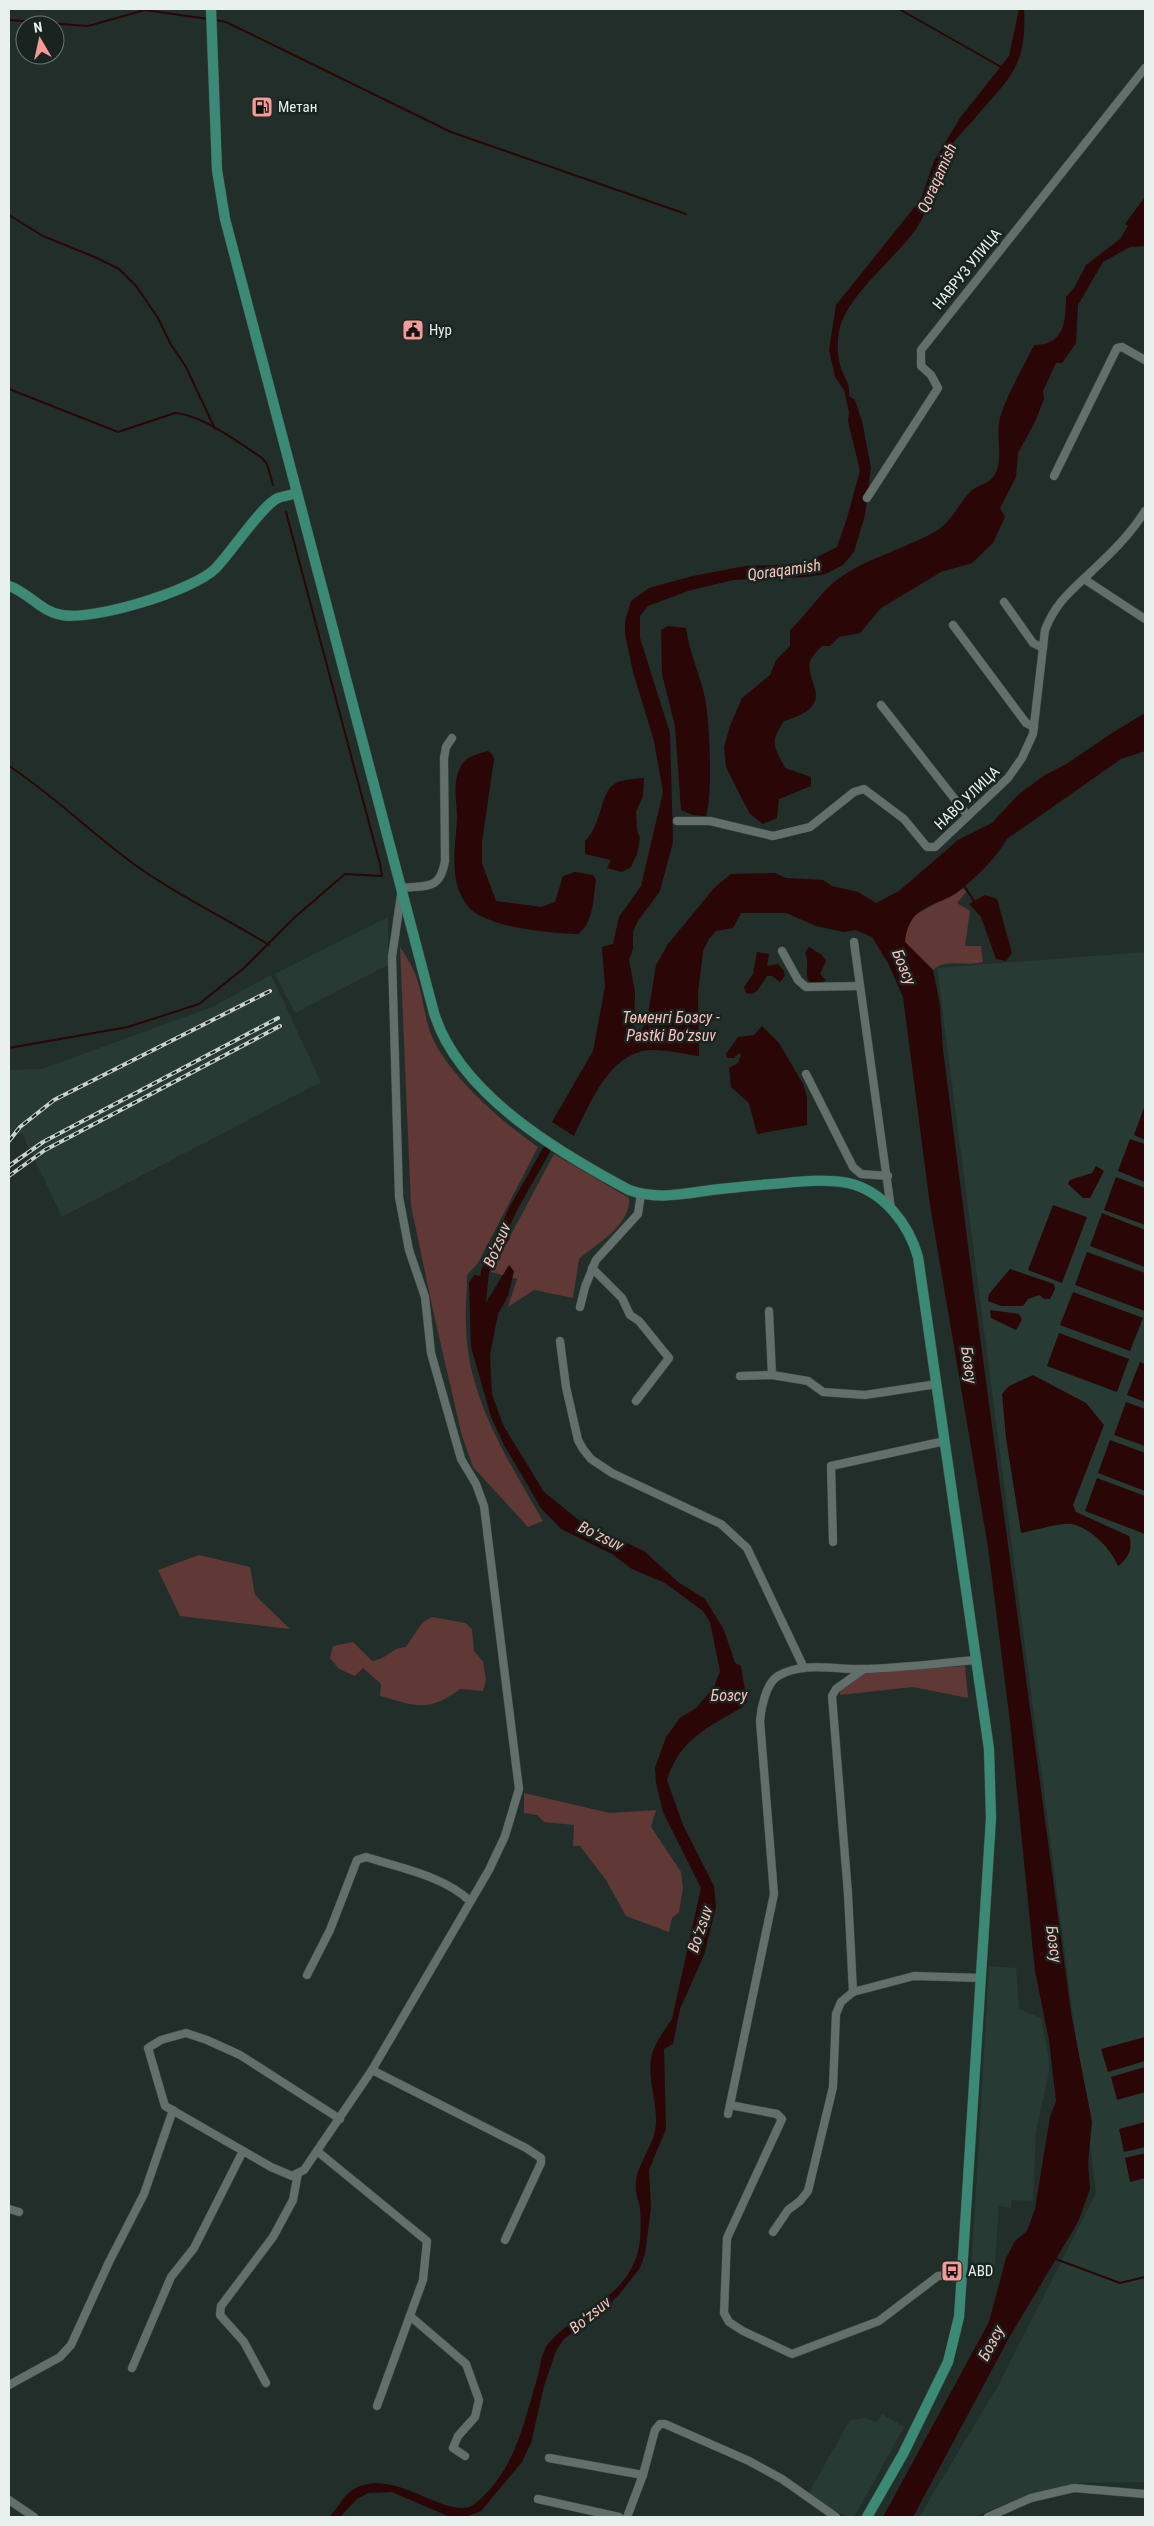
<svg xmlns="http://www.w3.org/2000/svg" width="1154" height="2526" viewBox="0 0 1154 2526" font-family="'Roboto Condensed',sans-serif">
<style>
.built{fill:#273a33}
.green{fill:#603836}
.water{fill:#2a0607}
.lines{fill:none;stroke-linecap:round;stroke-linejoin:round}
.stream{stroke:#2a0607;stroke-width:2}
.canal{stroke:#2a0607;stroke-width:8}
.minor-casing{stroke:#404a47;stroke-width:9}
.major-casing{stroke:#404a47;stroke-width:11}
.minor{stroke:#626f6a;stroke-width:8}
.major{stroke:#3a8a75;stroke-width:10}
.rail-casing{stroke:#c9d2cf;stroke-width:4}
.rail{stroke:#192420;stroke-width:2;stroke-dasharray:5.5;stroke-linecap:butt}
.labels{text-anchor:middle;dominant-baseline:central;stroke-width:5;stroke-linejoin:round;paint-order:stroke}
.poi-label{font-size:15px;fill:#e8f0ed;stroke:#192420;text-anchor:start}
.street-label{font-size:15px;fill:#e8f0ed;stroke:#192420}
.water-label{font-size:16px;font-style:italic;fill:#fdbfba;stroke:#192420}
</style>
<rect width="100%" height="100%" fill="#222e2a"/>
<g class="built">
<path d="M388,917V965L295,1013L275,974Z"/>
<path d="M1145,952V2482L1078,2483L1033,2493L973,2517H919L998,2386L1096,2193L937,968Z"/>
<path d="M271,975L321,1082L62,1217L22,1133L9,1137V1070L42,1069L212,1007Z"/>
<path d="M989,1966L1016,1968L1019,2009L1041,2018L1049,2058V2072L1036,2132L1033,2201L1012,2200L1011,2208L999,2206L994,2278L971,2275Z"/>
<path d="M882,2414L904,2427L854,2517H847L807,2496L850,2420L865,2418L877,2422Z"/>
</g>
<g class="green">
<path d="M963,888L966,892L957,903L970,911L965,946H981L983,962C967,967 946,958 933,970L905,942L906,930L912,917Z"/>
<path d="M400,947C404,954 409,960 412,967C423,988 423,1015 432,1037C450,1077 503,1123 538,1147L478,1263L467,1275C467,1293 465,1311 466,1328C468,1399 509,1462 543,1521L528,1527L473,1467L462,1436L434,1315L411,1206Z"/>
<path d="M554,1154L629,1198C631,1225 598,1243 579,1259L573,1298L534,1290L508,1307L517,1279L491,1272Z"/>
<path d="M199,1555L250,1567L255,1595L290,1629L180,1616L158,1570Z"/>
<path d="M432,1617L465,1623L472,1629L474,1651L483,1662L486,1680L483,1691L460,1689C428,1713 416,1706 380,1696L381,1684L363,1668L355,1676L339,1669L330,1658L333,1646L353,1642L372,1661C388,1659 390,1648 406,1647L422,1623Z"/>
<path d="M965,1666L968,1698L913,1687L840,1695V1691L864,1673Z"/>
<path d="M524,1793L610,1813L656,1810L651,1827L681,1872L683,1888L679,1912L672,1918L669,1932L626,1916L606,1880L580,1846H573L574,1825L544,1822L537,1815L524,1813Z"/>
</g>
<g class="water">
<path d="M1019,9H1024C1027,67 1010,77 976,117C966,129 955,138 947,152C935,176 932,206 916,229C895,259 846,296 839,331C837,343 837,356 841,368C845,381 850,381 849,396L855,400L862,421L871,468L865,515L854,552L843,565L826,574L806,577L733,580L688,591L648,606L640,616V638L670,733L673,842L660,891L638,921L633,932V949L629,960L635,992L634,1036L641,1032L648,1015L656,965L668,944L715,887L731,874L775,873L786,878L823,880L832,886L858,892L876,903L899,891L958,840L992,823L1018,795L1045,775L1068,763L1112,733L1145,713V751L1121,759L1007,839C996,858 980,873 963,888C939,909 910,900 905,942L933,970L940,1005L943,1050L974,1292L1071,2013L1092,2122L1088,2163L1090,2189L1078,2222L1010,2336L913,2517H883L989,2322L1006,2258L1015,2241L1027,2231L1035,2209L1050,2117L1056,2101L1049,2040L1035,1971L1010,1722L988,1547L930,1205L903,997L888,963L872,937L855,930L844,932L816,926L786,913H741L733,928L716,931L709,939L703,951L698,993L699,1056C684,1054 668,1050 653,1050C610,1050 590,1104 574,1136L552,1122L593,1051L605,987L602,947L613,944L619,917L641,886L663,792L654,741L633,672L625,634V622L631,601L649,588L693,576L745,566L803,564L837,547L847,518L860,471L848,421L849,412L844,390L835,377L829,350L836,305L921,199L934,161L960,118L1009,56Z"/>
<path d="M1145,197V246L1130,247L1103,262L1078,305L1076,343L1062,363H1056L1043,391L1044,399L1035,422L1018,453L1016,477L1000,508L1005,517L993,543L972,563L941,572L881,608L860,633L839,637L830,646H822C818,650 812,656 810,662C808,671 813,681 815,689C821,709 798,717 784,721C769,744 774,745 785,768L811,777V786L779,799L777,818L763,824L750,814L741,797L726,767L724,747L730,726L742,698L770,675L776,660L790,646V630C806,615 818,596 834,582C865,558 903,550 936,531C951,523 959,503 971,491C977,485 987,485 993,477C1005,462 995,436 1000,418C1006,396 1024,366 1034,345C1064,345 1066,322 1066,297L1074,288L1086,265L1120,239L1128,226L1125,224Z"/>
<path d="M668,626L686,628C689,651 699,672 704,694C710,716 713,796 706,816L693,815L681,810L675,726L662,674L661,630Z"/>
<path d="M488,751L492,754L494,759L482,842V863L496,901L541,907L555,902L563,876L575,872L593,875L596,880C593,898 594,923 578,934C551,933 482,928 466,904C448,878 456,846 457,818C457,802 452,784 460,768C465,756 476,755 488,751Z"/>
<path d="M644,778L643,796L636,812L637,830L640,838L637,854L631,867L622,872L607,868L611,860L585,854V841C601,826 601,793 613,785C620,779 635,779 644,778Z"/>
<path d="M985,895L997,899L1012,953L1006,961L996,959L981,917L969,904Z"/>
<path d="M809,947L822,955L826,961L820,974L826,980L821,983L809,982C804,972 810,962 805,953Z"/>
<path d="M757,952L769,954L767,966L778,964L784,971L785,976L780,982L772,976H767L757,991L752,994L746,993L744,987L753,974Z"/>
<path d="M762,1026L779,1043L803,1084L807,1097V1125L757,1134L749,1103L731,1087L729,1068L738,1063L741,1055L739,1053L734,1058H727L726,1054L738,1037L754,1035Z"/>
<path d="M1145,1105V1140L1134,1135Z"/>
<path d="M1130,1139L1145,1144V1182L1118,1171Z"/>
<path d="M1096,1166L1104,1171L1090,1198H1083L1068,1184L1070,1180L1092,1173Z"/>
<path d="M1116,1177L1145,1188V1225L1104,1210Z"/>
<path d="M1053,1205L1087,1217L1062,1283L1028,1270Z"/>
<path d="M1102,1213L1145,1230V1267L1090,1246Z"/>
<path d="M501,1232L510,1238L491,1265H483Z"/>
<path d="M1087,1252L1145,1273V1311L1075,1285Z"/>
<path d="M509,1265L514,1271L508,1296L498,1314L490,1355L492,1394L503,1425L544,1492L580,1521L644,1551L678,1582L705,1599L724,1630L735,1663L741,1666L747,1702L741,1708C708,1727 679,1740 667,1780L683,1825L714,1886L716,1907L704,1955L680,2009L673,2044L664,2049L666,2129L649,2170L651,2208L645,2254L640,2268L622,2291L611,2303L564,2339L556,2351L544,2386L531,2443L522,2462L481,2511L465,2517H450L392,2492L368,2493L357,2499L340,2517H329C337,2510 342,2497 351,2491C393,2462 450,2526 476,2503C516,2469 523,2424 538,2376C540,2367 542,2351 548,2344C578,2309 629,2298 639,2247C641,2236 641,2220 640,2209C640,2203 636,2197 636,2191C633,2166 655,2148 656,2123C657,2103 648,2080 651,2059C653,2045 664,2031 672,2019L701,1888L663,1812L656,1783L655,1768L666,1737L680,1718L696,1708L714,1687L720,1671L710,1622L703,1611L665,1583L632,1569L612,1554L561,1529L541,1508L504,1445L491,1417L471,1347L469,1282L475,1275L484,1277L480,1302L485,1304Z"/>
<path d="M1010,1269L1054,1284L1055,1289L1050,1299H1044L1039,1295L1028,1299L1023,1306H1001L988,1301L989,1294Z"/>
<path d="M1073,1292L1143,1318L1130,1351L1060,1325Z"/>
<path d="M990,1310L1019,1314L1022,1320L1016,1330L991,1318Z"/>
<path d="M1059,1333L1129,1359L1117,1392L1047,1366Z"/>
<path d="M1140,1362L1145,1364V1402L1127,1395Z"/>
<path d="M1033,1375L1086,1403L1104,1425L1073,1505L1076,1512L1129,1536C1133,1548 1129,1558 1118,1566C1111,1549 1092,1529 1072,1524C1061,1522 1033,1531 1021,1533L1006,1438L1002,1394L1009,1386Z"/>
<path d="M1126,1402L1145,1409V1446L1114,1435Z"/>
<path d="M1110,1440L1145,1453V1491L1098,1473Z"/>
<path d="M1097,1478L1145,1496V1534L1085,1511Z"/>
<path d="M1145,2037V2061L1108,2072L1101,2049Z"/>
<path d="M1145,2067V2092L1117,2100L1111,2077Z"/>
<path d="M1145,2122V2147L1124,2152L1119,2129Z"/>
<path d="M1145,2153V2178L1130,2182L1125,2158Z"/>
</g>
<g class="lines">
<g class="stream">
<path d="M899,9L1003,68"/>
<path d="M9,20L88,26L145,10L208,19"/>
<path d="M216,20L226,22L451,132L686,214"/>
<path d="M9,215L43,236L97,258L119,269L136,286L158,318L170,343L186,367L215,429"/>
<path d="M9,389L118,432L175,413C202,415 240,443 262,458L267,464L273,485"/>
<path d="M9,766C55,796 93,835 138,867C180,897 226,918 269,945"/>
<path d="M963,884L974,901"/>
<path d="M9,1048L128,1027L199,1004L244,968L295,917L345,874L382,876L380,864L286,512"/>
<path d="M1053,2258L1120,2283L1145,2277"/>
</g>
<g class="canal">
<path d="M498,1242L513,1209L546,1151"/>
<path d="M481,1311L485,1272L491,1257"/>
</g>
<g class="minor-casing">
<g id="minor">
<path d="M1054,476L1117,348L1122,347L1145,360"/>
<path d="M867,498L938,388L931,375L921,366V350L1145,68"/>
<path d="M1084,579L1145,619"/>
<path d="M1004,602L1033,643L1043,648"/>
<path d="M953,625L1026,723L1034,727"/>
<path d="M881,705L968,816"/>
<path d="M677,821H710L773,836L810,827L854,792L864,789L904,819L927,847H935L1008,778L1022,758L1033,734L1045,630C1056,602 1070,592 1091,572C1111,553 1130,535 1145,511"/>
<path d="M854,942L891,1209"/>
<path d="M782,951L798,980L806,987L860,986"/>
<path d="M806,1074L853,1167L861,1174L888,1176"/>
<path d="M592,1268L622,1298L630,1315L639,1321L669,1358L636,1401"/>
<path d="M580,1307L585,1287L596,1260L638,1214L641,1194"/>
<path d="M769,1311L772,1375"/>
<path d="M560,1341L566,1387L578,1440L583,1449L591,1459L612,1473L721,1524L747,1548L804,1668"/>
<path d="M740,1376L772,1375L808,1381L823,1392L865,1395L937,1384"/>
<path d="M833,1542L831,1466L945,1441"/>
<path d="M307,1975L330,1930L357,1860L366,1857C400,1868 444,1876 470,1901"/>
<path d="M853,1992L848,1894L832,1696L836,1689L864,1669"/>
<path d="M372,2070L526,2148L541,2158V2163L505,2240"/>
<path d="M730,2105L777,2114L782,2119L727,2238L724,2313L729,2322L743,2331L792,2354L879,2321L938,2276L962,2273"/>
<path d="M728,2114L774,1894L760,1721C761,1708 766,1683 778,1676C804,1661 837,1670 865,1669C902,1668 940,1663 977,1660"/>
<path d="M340,2119L240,2055L207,2040L186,2033L161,2040L148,2048L165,2106L271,2167L292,2176L304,2170L372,2070L489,1870L505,1836L519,1789L484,1506L476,1484L461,1459L431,1353L425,1297L409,1250L399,1197L392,957L402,888C428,885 440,890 445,861L444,758L446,747L452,738"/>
<path d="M317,2151L427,2241L423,2280L377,2406"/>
<path d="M9,2209L19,2212"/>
<path d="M773,2232L788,2210L800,2201L808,2191L833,2087L836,2014L841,2002L853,1992L914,1976L981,1978"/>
<path d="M410,2316L466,2364L479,2400L475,2417L458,2436L453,2448L465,2456"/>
<path d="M132,2368L171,2277L194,2248L243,2151"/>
<path d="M266,2383L244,2342L220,2315L221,2306L273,2237L293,2200L298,2173"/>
<path d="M9,2385L60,2357L71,2345L109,2262L144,2194L173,2110"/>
<path d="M549,2458L643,2475"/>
<path d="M538,2499L619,2517"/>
<path d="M9,2500L34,2517"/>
<path d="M627,2517L643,2475L655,2430L660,2424H665L749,2461L782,2479L836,2517"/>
<path d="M988,2517L1031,2498L1074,2488L1145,2494"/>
</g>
</g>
<g class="major-casing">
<g id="major">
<path d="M211,9L217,170L225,219L434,1013C459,1094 558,1152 629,1190C657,1200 683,1194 711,1190C736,1187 759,1185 784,1183C805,1181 827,1179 848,1183C884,1191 909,1225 918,1257L989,1749L991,1818L962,2273L959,2317L948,2362L903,2454L867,2517"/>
<path d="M9,586C28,592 41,612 62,615C93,621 192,591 215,569C230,554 263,504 278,498C284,496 291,495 297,493"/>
</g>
</g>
<use href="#minor" class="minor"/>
<use href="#major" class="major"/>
<g class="rail-casing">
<g id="rail">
<path d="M9,1141L20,1127L54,1100L270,991"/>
<path d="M9,1166L43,1142L278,1018"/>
<path d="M9,1176L45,1150L280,1026"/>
</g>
</g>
<use href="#rail" class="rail"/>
</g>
<defs>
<g id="fuel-square" transform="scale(1.125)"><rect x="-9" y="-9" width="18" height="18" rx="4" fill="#f59b97" stroke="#192420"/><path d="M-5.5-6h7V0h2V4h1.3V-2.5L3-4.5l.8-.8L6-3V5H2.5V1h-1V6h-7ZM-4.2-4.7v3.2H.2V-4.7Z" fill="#111"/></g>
<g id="civic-square" transform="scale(1.125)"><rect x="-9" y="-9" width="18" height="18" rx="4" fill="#f59b97" stroke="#192420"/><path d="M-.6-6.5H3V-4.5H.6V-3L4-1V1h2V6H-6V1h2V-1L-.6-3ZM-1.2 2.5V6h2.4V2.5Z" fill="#111"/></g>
<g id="bus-square" transform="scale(1.125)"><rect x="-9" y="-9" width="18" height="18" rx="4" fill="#f59b97" stroke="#192420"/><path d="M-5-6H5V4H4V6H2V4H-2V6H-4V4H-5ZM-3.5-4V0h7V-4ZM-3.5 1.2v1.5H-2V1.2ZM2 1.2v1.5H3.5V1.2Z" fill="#111"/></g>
</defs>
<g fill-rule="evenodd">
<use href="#fuel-square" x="262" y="107"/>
<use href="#civic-square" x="413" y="330"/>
<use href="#bus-square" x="952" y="2271"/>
</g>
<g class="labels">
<g class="poi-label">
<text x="278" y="107">Метан</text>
<text x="429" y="330">Нур</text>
<text x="968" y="2271">ABD</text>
</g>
<g class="street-label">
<text transform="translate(967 269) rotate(-51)">НАВРУЗ УЛИЦА</text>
<text transform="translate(967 798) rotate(-44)">НАВО УЛИЦА</text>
</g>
<g class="water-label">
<text transform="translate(937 178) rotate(-66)">Qoraqamish</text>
<text transform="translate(784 570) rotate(-8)">Qoraqamish</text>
<text transform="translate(904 967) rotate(67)">Бозсу</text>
<text x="671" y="1017">Төменгі Бозсу -<tspan x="671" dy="18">Pastki Boʻzsuv</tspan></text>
<text transform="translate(497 1245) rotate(-67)">Bo'zsuv</text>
<text transform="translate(969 1365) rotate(82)">Бозсу</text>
<text transform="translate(601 1536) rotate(26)">Boʻzsuv</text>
<text x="729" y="1695">Бозсу</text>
<text transform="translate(700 1929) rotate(-71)">Boʻzsuv</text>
<text transform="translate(1054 1944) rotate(82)">Бозсу</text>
<text transform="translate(590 2315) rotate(-39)">Boʻzsuv</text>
<text transform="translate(991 2343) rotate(-62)">Бозсу</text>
</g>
</g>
<rect width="1154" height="2526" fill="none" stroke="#e8f0ed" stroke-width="20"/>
<g transform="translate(40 40) rotate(351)"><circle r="24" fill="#192420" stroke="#6c7672"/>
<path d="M0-4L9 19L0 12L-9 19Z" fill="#f59b97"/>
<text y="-8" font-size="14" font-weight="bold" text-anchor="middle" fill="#e8f0ed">N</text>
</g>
</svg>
